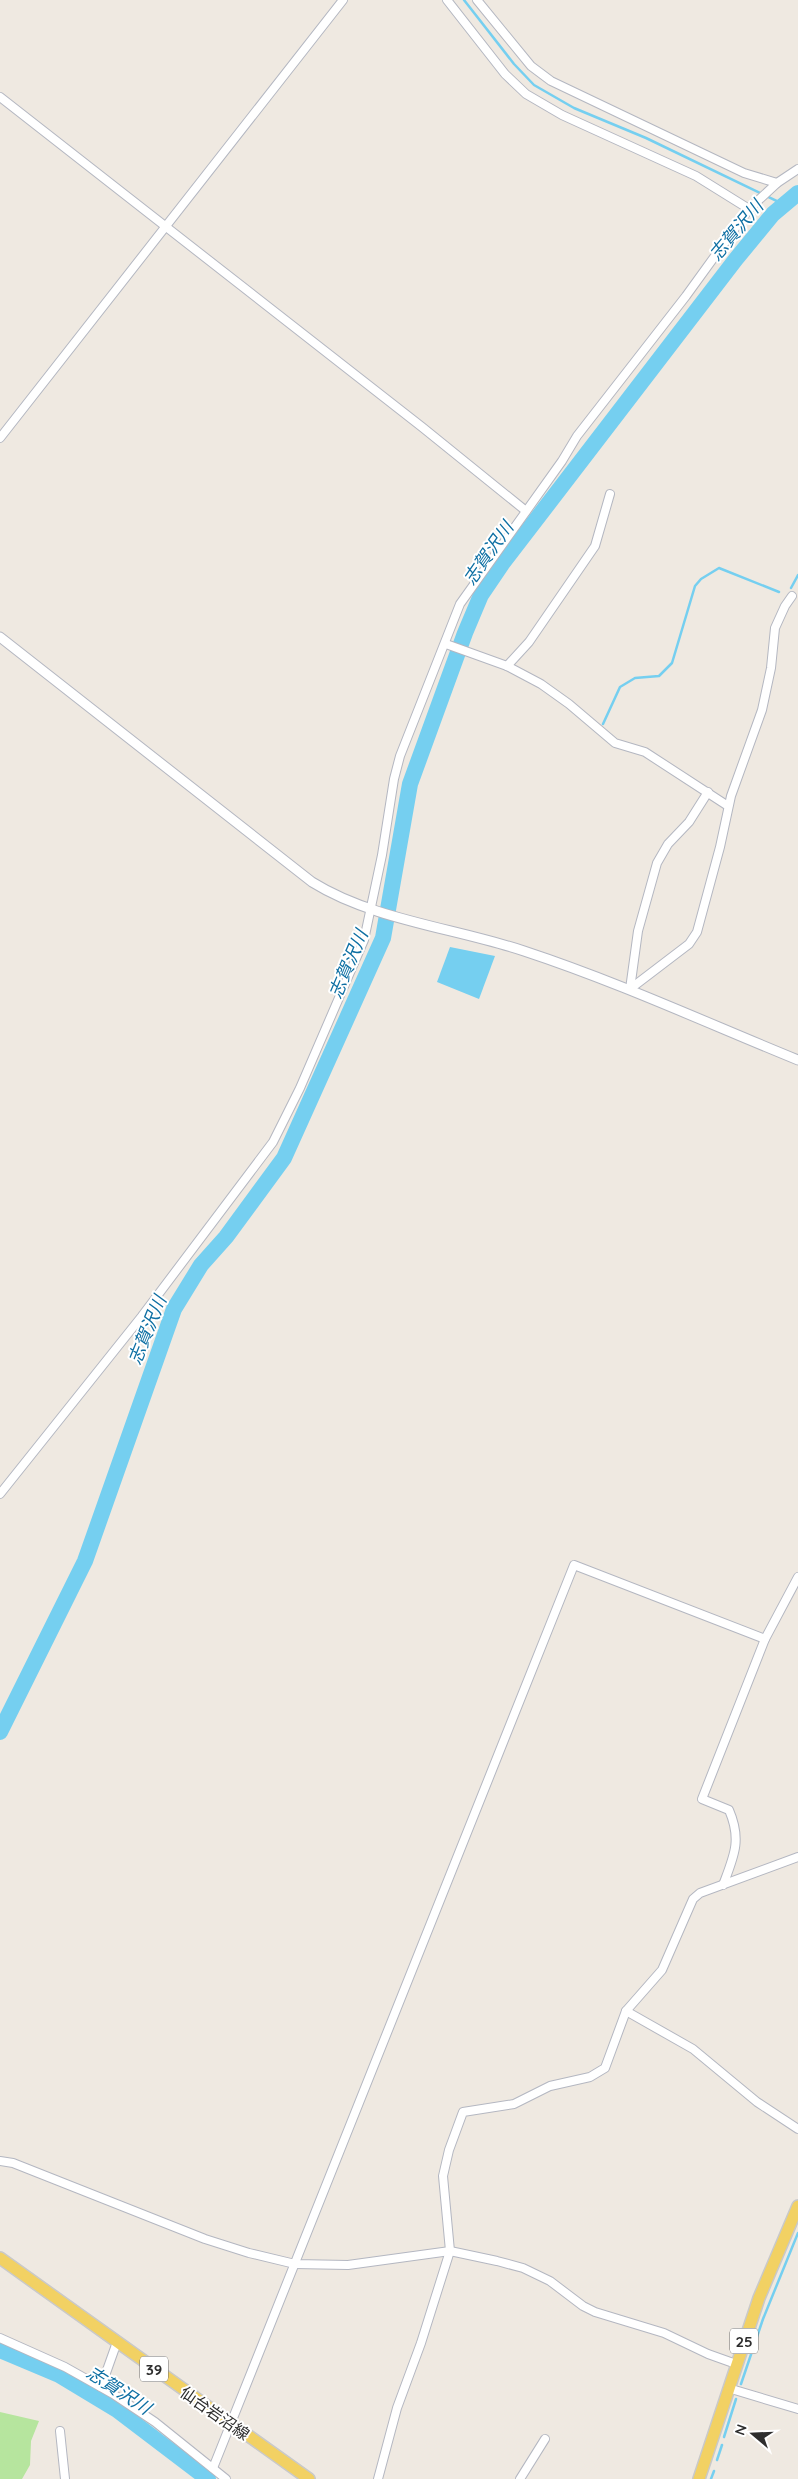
<svg xmlns="http://www.w3.org/2000/svg" width="798" height="2479" viewBox="0 0 798 2479" font-family="Quicksand,'Noto Sans JP',sans-serif">
<style>
.green{fill:#b6e59e}
.water{fill:#75cff0}
.lines{fill:none;stroke-linecap:round;stroke-linejoin:round}
.stream{stroke:#75cff0;stroke-width:2.5}
.river{stroke:#75cff0;stroke-width:16}
.minor-casing{stroke:#b4b7c1;stroke-width:10}
.tertiary-casing{stroke:#b4b7c1;stroke-width:11}
.primary-casing{stroke:#c9c9c9;stroke-width:14}
.minor{stroke:#fff;stroke-width:8}
.tertiary{stroke:#fff;stroke-width:9}
.primary{stroke:#f2d163;stroke-width:11}
.labels{text-anchor:middle;dominant-baseline:central;stroke-width:4;stroke-linejoin:round;paint-order:stroke}
.shield{fill:#fff;stroke:#6d6d6d;stroke-width:1}
.shield-label{font-size:15px;font-weight:bold;fill:#2e2e2e}
.street-label{font-size:16px;fill:#2e2e2e;stroke:#fff}
.water-label{font-size:18px;font-style:italic;fill:#0d6fa3;stroke:#fff}
</style>
<rect width="100%" height="100%" fill="#efe9e1"/>
<path class="green" d="M0,2412L39,2421L31,2441L30,2465L22,2479H0Z"/>
<path class="water" d="M450,947L495,956L479,999L437,982Z"/>
<g class="lines">
<g class="stream">
<path d="M464,0L514,64L534,85L574,108L646,138L785,205"/>
<path d="M791,588L798,575"/>
<path d="M603,724L620,687L635,678L659,676L672,663L695,586L701,579L719,568L779,592"/>
<path d="M741,2384L763,2319L798,2233"/>
<path d="M724,2437L736,2399"/>
<path d="M717,2460L722,2445"/>
<path d="M711,2479L714,2471"/>
</g>
<g class="river">
<path d="M0,1732L85,1561L174,1309L201,1265L226,1237L284,1158L383,938L410,784L465,633L481,595L502,564L736,259L773,214L798,193"/>
<path d="M0,2350L59,2375L117,2410L208,2479"/>
</g>
<g class="minor-casing">
<g id="minor">
<path d="M447,0L505,74L526,94L562,115L696,176L749,209"/>
<path d="M477,0L531,66L551,81L744,173L777,183"/>
<path d="M0,97L422,427L526,511"/>
<path d="M0,438L343,0"/>
<path d="M446,644L507,666L541,684L569,704L615,743L645,752L728,806"/>
<path d="M507,666L529,642L595,546L610,494"/>
<path d="M630,989L689,944L697,932L720,847L731,796L762,710L771,668L775,628L785,606L792,596"/>
<path d="M630,989L638,931L657,863L668,844L689,822L708,792"/>
<path d="M0,1494L142,1316L273,1142L300,1088L364,940L382,855L394,779L400,756L460,604L562,461L577,436L686,296L749,209L777,183L798,169"/>
<path d="M723,1885C734,1856 742,1840 729,1810L702,1799L765,1639L798,1577"/>
<path d="M626,2011L693,2049L757,2102L798,2129"/>
<path d="M0,2161L13,2163L205,2239L249,2253L295,2264L348,2265L450,2251L497,2261L523,2268L550,2281L583,2306L595,2312L664,2333L708,2354L736,2364"/>
<path d="M0,2338L65,2367L113,2394L155,2422L226,2479"/>
<path d="M101,2387L117,2342"/>
<path d="M728,2388L798,2409"/>
<path d="M60,2431L65,2479"/>
<path d="M213,2468L574,1565L765,1639"/>
<path d="M378,2479L397,2408L421,2343L450,2251L443,2176L449,2150L463,2112L514,2104L550,2086L590,2077L605,2068L626,2011L662,1970L693,1899L700,1893L798,1857"/>
<path d="M520,2479L545,2439"/>
</g>
</g>
<g class="tertiary-casing">
<path id="tertiary" d="M0,637L312,882C373,920 455,928 524,951C618,982 707,1023 798,1060"/>
</g>
<g class="primary-casing">
<g id="primary">
<path d="M0,2258L309,2479"/>
<path d="M699,2479L759,2298L798,2206"/>
</g>
</g>
<use href="#minor" class="minor"/>
<use href="#tertiary" class="tertiary"/>
<use href="#primary" class="primary"/>
</g>
<g class="labels">
<g class="shield">
<rect x="730" y="2328.5" width="28" height="25" rx="4"/>
<rect x="140" y="2356.5" width="28" height="25" rx="4"/>
</g>
<g class="shield-label">
<text x="744" y="2341">25</text>
<text x="154" y="2369">39</text>
</g>
<g class="street-label">
<text transform="translate(215 2413) rotate(35)">仙台岩沼線</text>
</g>
<g class="water-label">
<text transform="translate(736 230) rotate(-50)">志賀沢川</text>
<text transform="translate(488 553) rotate(-55)">志賀沢川</text>
<text transform="translate(348 964) rotate(-67)">志賀沢川</text>
<text transform="translate(147 1330) rotate(-68)">志賀沢川</text>
<text transform="translate(119 2390) rotate(33)">志賀沢川</text>
</g>
</g>
<g transform="translate(753 2434) rotate(289)" stroke="#ffffff" stroke-width="4" paint-order="stroke">
<path d="M0-4L9 19L0 12L-9 19Z" fill="#2e2e2e"/>
<text y="-8" font-size="14" font-weight="bold" text-anchor="middle" fill="#2e2e2e">N</text>
</g>
</svg>
